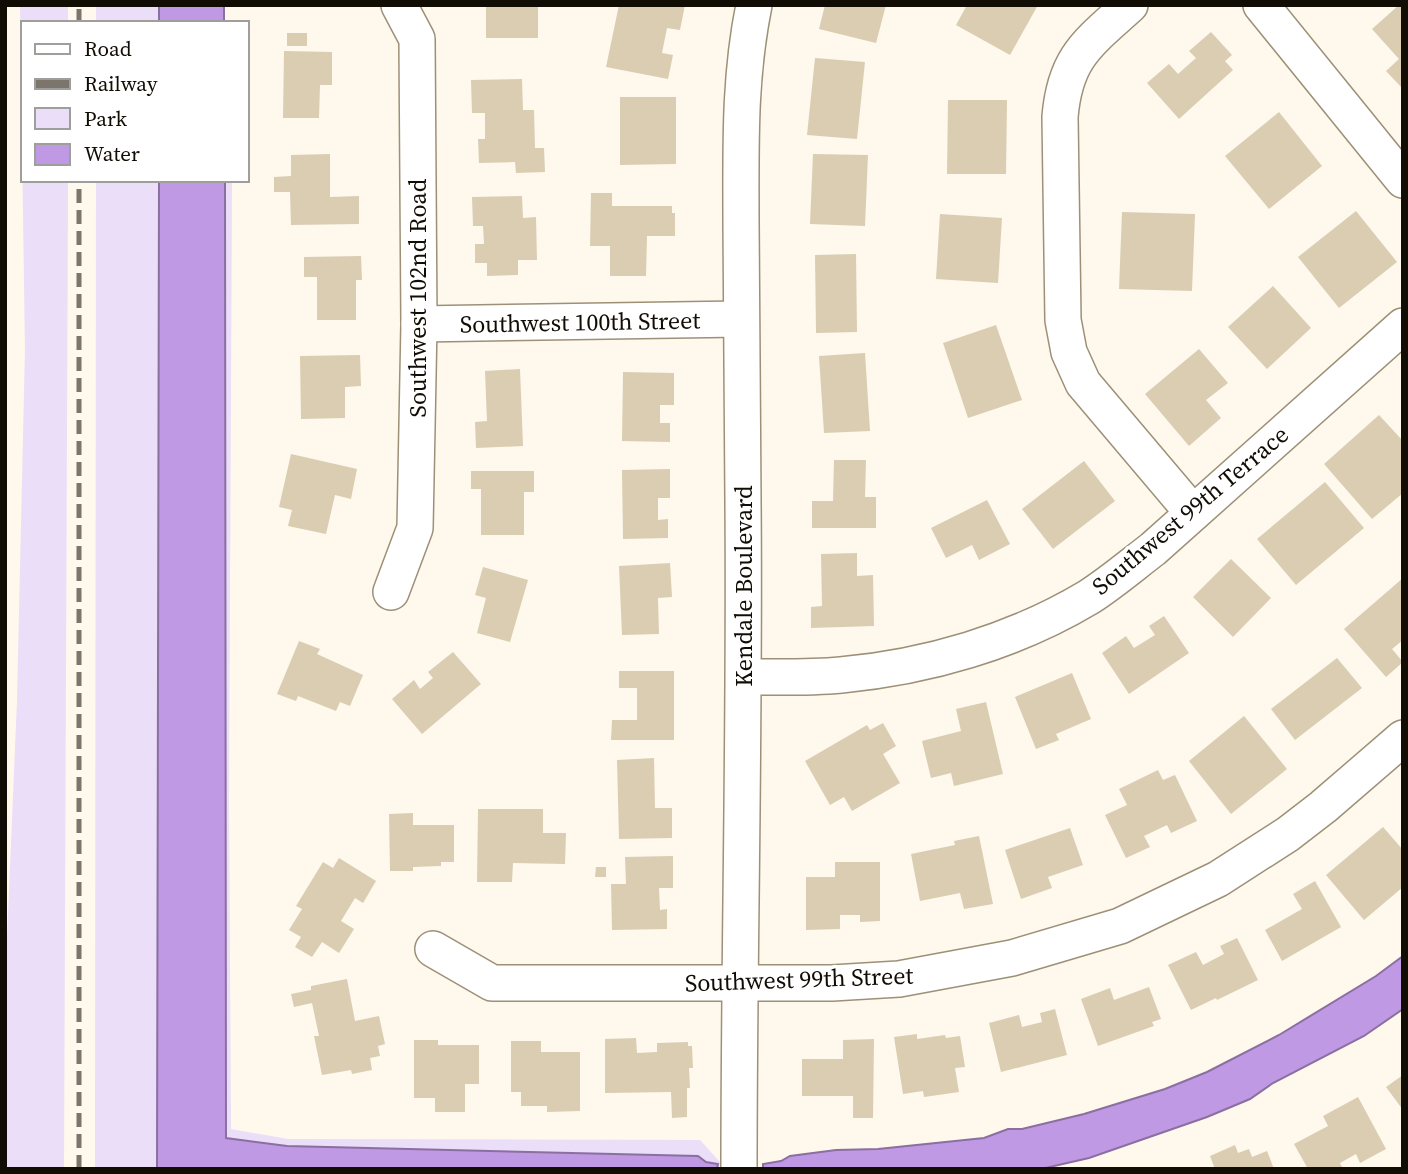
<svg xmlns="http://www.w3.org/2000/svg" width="1408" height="1174" viewBox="0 0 1408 1174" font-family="'Source Serif 4',serif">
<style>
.green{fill:#eadef8}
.water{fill:#bf99e3;stroke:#8b6fa0;stroke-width:2}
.building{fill:#dacdb2}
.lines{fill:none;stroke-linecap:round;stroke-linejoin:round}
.minor-casing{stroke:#9d9077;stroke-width:38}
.minor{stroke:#fff;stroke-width:35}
.rail{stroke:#7b756c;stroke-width:5;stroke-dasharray:14 7;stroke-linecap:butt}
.labels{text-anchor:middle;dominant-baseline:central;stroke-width:7;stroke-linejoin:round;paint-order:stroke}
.street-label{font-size:24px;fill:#110c04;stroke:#fff}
</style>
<rect width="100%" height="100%" fill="#fef8ed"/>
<g class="green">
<path d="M20,5H68V23H23V180H68L64,1169H5V986L17,701L25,349Z"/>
<rect x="96" y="5" width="63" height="18"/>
<path d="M96,180H159L157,1169H95Z"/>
<path d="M225,180H232L229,799L231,1129L288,1139L700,1140L720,1162L719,1169H717V1164L706,1162L698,1156L287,1146L226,1138Z"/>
</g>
<g class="water">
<rect x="159" y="5" width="65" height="18"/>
<path d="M159,180H225L226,1138L287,1146L698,1156L706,1162L718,1164L717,1169H157Z"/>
<path d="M1403,956V1009L1364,1036L1273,1083L1250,1099L1207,1117L1089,1158L1041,1169H763V1164L781,1161L790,1156L836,1150L878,1149L984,1138L1008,1129H1022L1084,1114L1165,1089L1207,1072L1279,1035L1376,976Z"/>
</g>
<g class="building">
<rect x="486" y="5" width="52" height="33"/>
<path d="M619,5H685L680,30L667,28L662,53L673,55L668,79L606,67Z"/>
<path d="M825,5H886L876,43L819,29Z"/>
<path d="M967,5H1038L1010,55L956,25Z"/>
<path d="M1399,5L1403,7V89L1386,71L1399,59L1372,29Z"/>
<path d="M1211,32L1232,55L1225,61L1233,70L1179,119L1147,83L1169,64L1178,74L1196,58L1189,51Z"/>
<rect x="287" y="33" width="20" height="13"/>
<path d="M284,51L332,52V85H320L319,118H283Z"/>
<path d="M815,58L865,62L857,139L807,135Z"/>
<path d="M522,79L523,110H534L535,148H544L545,172L516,173L515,162L479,163L478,139H485V113H472L471,80Z"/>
<path d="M620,97H676V164L620,165Z"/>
<path d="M948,100H1007L1006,174H947Z"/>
<path d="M1279,112L1322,166L1269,209L1225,156Z"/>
<path d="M330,154V197L359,196V224L291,225L290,192H274V177L291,176V155Z"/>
<path d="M813,154L868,155L865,226L810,224Z"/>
<path d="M591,193H612V206H672V213H675V236H647L646,276H610V246H590Z"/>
<path d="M522,196L523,218L536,217L537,260H518V275L487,276V263H475V244H484L483,226H473L472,197Z"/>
<path d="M1356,211L1397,262L1339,308L1298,257Z"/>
<path d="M1122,212L1195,214L1192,291L1119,289Z"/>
<path d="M940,214L1002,218L998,283L936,279Z"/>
<path d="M856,254L857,332L816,333L815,255Z"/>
<path d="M361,256L362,280H356V320H317V277H304V257Z"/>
<path d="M1273,286L1311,328L1267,369L1228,327Z"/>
<path d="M996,325L1022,400L968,418L943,343Z"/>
<path d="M1199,349L1228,383L1206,400L1221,418L1189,446L1145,394Z"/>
<path d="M865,353L870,431L824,433L819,356Z"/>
<path d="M360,355L361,386L345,387V418L301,419L300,356Z"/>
<path d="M520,369L523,446L476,448L475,422L487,421L485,371Z"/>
<path d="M623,372L674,373V405H660V423H670V442L622,441Z"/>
<path d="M1379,415L1403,441V493L1372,519L1324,464Z"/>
<path d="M291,454L357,469L351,499L335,495L326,534L288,526L292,510L279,507Z"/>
<path d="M834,460H866L865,497H876V528H812V501H833Z"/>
<path d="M1084,461L1115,501L1053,549L1022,509Z"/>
<path d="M670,469V498H658V520L668,519V538L623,539L622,470Z"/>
<path d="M471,471H534V492H524V535H481V489H471Z"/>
<path d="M1325,482L1364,528L1296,585L1257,539Z"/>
<path d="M987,500L1010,544L979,560L972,545L946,558L931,528Z"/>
<path d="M857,553V576L873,575L874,626L811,628V607L822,606L821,554Z"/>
<path d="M1231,559L1271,598L1233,637L1193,597Z"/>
<path d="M670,563L672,597L658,598L659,634L622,635L619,566Z"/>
<path d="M483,567L528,580L510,642L477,633L486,598L475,595Z"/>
<path d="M1403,578V640L1392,649L1403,662L1386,677L1344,629Z"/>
<path d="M1164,616L1189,653L1129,694L1102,653L1126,636L1134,648L1155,635L1149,626Z"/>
<path d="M299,641L320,649L317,654L363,675L350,706L340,702L336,711L298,696L296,701L277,694Z"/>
<path d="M453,652L481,684L422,734L392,699L414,680L420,689L433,678L428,672Z"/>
<path d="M1337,658L1362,688L1295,740L1271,709Z"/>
<path d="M619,671H674V740H611L612,720H637V688H619Z"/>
<path d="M1072,673L1091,719L1056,734L1059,740L1036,749L1015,697Z"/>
<path d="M986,702L1003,774L954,786L951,773L931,778L922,741L961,731L956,709Z"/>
<path d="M1244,716L1287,769L1231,814L1189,761Z"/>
<path d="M883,723L896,746L883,754L900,783L852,811L844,797L830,805L805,761L867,725L870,730Z"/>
<path d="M654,758L655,808H672V838L619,839L617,760Z"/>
<path d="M1158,770L1163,780L1175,775L1197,821L1171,833L1167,825L1144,836L1150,847L1126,858L1105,815L1127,805L1119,789Z"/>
<path d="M478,809H543V833H566L565,864L513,863L512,882H477Z"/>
<path d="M413,813V825H454V862H441V866L413,867V871H390L389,814Z"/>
<path d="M1383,827L1403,850V887L1364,920L1326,875Z"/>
<path d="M1070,828L1083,865L1048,877L1052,888L1021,899L1005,850Z"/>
<path d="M979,836L993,904L964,909L960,893L920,901L911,854L955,845L954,841Z"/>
<path d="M673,856V888H659L660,910L667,909V929L612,930L611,884H626L625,857Z"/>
<path d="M339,858L376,881L363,903L355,898L341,921L354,929L339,953L322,942L312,957L295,947L301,937L289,930L302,909L296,906L323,862L333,868Z"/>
<path d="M835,862H880V921L860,922V915H840V929L806,930V877H835Z"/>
<path d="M596,867H606V877H595Z"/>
<path d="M1315,881L1341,927L1282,961L1265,930L1302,909L1293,894Z"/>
<path d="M1237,938L1258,980L1217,1000L1216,998L1191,1010L1168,965L1196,952L1203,965L1224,954L1220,946Z"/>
<path d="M347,979L355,1021L379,1016L385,1044L378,1046L380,1056L370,1058L372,1070L352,1074L351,1070L322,1075L314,1036H319L312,1003L294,1007L291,994L311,990V986Z"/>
<path d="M1149,987L1161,1019L1152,1022L1154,1026L1098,1046L1081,999L1110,988L1114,1000Z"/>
<path d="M1055,1009L1067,1055L1001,1072L989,1023L1019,1015L1022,1027L1042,1022L1040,1013Z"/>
<path d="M917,1034V1039L945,1035L946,1038L960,1036L965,1067L955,1068L959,1092L924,1097L923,1091L903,1094L894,1037Z"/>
<path d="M636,1038L637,1053L657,1052V1043L688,1042V1046H692L693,1068H689L690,1088H687V1117L672,1118L671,1092L605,1093V1039Z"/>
<path d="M874,1039L873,1118H853V1096H802V1059H843V1040Z"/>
<path d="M414,1040H438V1045H479V1084H465V1112H435V1098H414Z"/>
<path d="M511,1041H541V1052H580V1111L547,1112V1106H521V1092H511Z"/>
<path d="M1403,1075V1110L1386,1087Z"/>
<path d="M1358,1097L1386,1149L1360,1163L1356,1154L1340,1163L1343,1169H1308L1294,1144L1328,1126L1323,1116Z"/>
<path d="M1235,1145L1238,1153L1249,1149L1252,1157L1267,1151L1274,1169H1215L1210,1156Z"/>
</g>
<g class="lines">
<g class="minor-casing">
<g id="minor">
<path d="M1130,5C1088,43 1065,57 1060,117L1063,320L1069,352L1083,383L1193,513"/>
<path d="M1261,5L1403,180"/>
<path d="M419,324L741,319"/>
<path d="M391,592L415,528L419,324L417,39L399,5"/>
<path d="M745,677C776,677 809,678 841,675C927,667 1014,642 1089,597C1111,583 1132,565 1153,549L1403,326"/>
<path d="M433,949L492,983H832L899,979L1012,958L1120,926L1218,879L1288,834L1323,807L1403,738"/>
<path d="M739,1169C739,946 745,724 743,502C742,408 741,314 741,221C741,146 739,79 754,5"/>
</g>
</g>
<use href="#minor" class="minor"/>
<g class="rail">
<path d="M79,23V5"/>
<path d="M79,1169V180"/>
</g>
</g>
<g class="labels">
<g class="street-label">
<text transform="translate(417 298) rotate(-90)">Southwest 102nd Road</text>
<text transform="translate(580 322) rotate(-1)">Southwest 100th Street</text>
<text transform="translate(1190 510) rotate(-40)">Southwest 99th Terrace</text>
<text transform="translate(743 586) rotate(-90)">Kendale Boulevard</text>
<text transform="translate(799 979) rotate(-2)">Southwest 99th Street</text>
</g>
</g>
<rect width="1408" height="1174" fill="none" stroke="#110c04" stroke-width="14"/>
<rect x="21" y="21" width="228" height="161" fill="#ffffff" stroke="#a09e9b" stroke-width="2"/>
<rect x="35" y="44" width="35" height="10" fill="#ffffff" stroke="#a09e9b" stroke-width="2"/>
<text x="84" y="56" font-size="21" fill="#110c04">Road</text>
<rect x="35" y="79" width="35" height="10" fill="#7b756c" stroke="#a09e9b" stroke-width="2"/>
<text x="84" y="91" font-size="21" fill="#110c04">Railway</text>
<rect x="35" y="108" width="35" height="21" fill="#eadef8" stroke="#a09e9b" stroke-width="2"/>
<text x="84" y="126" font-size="21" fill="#110c04">Park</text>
<rect x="35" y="144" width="35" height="21" fill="#bf99e3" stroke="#a09e9b" stroke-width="2"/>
<text x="84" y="161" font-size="21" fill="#110c04">Water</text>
</svg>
